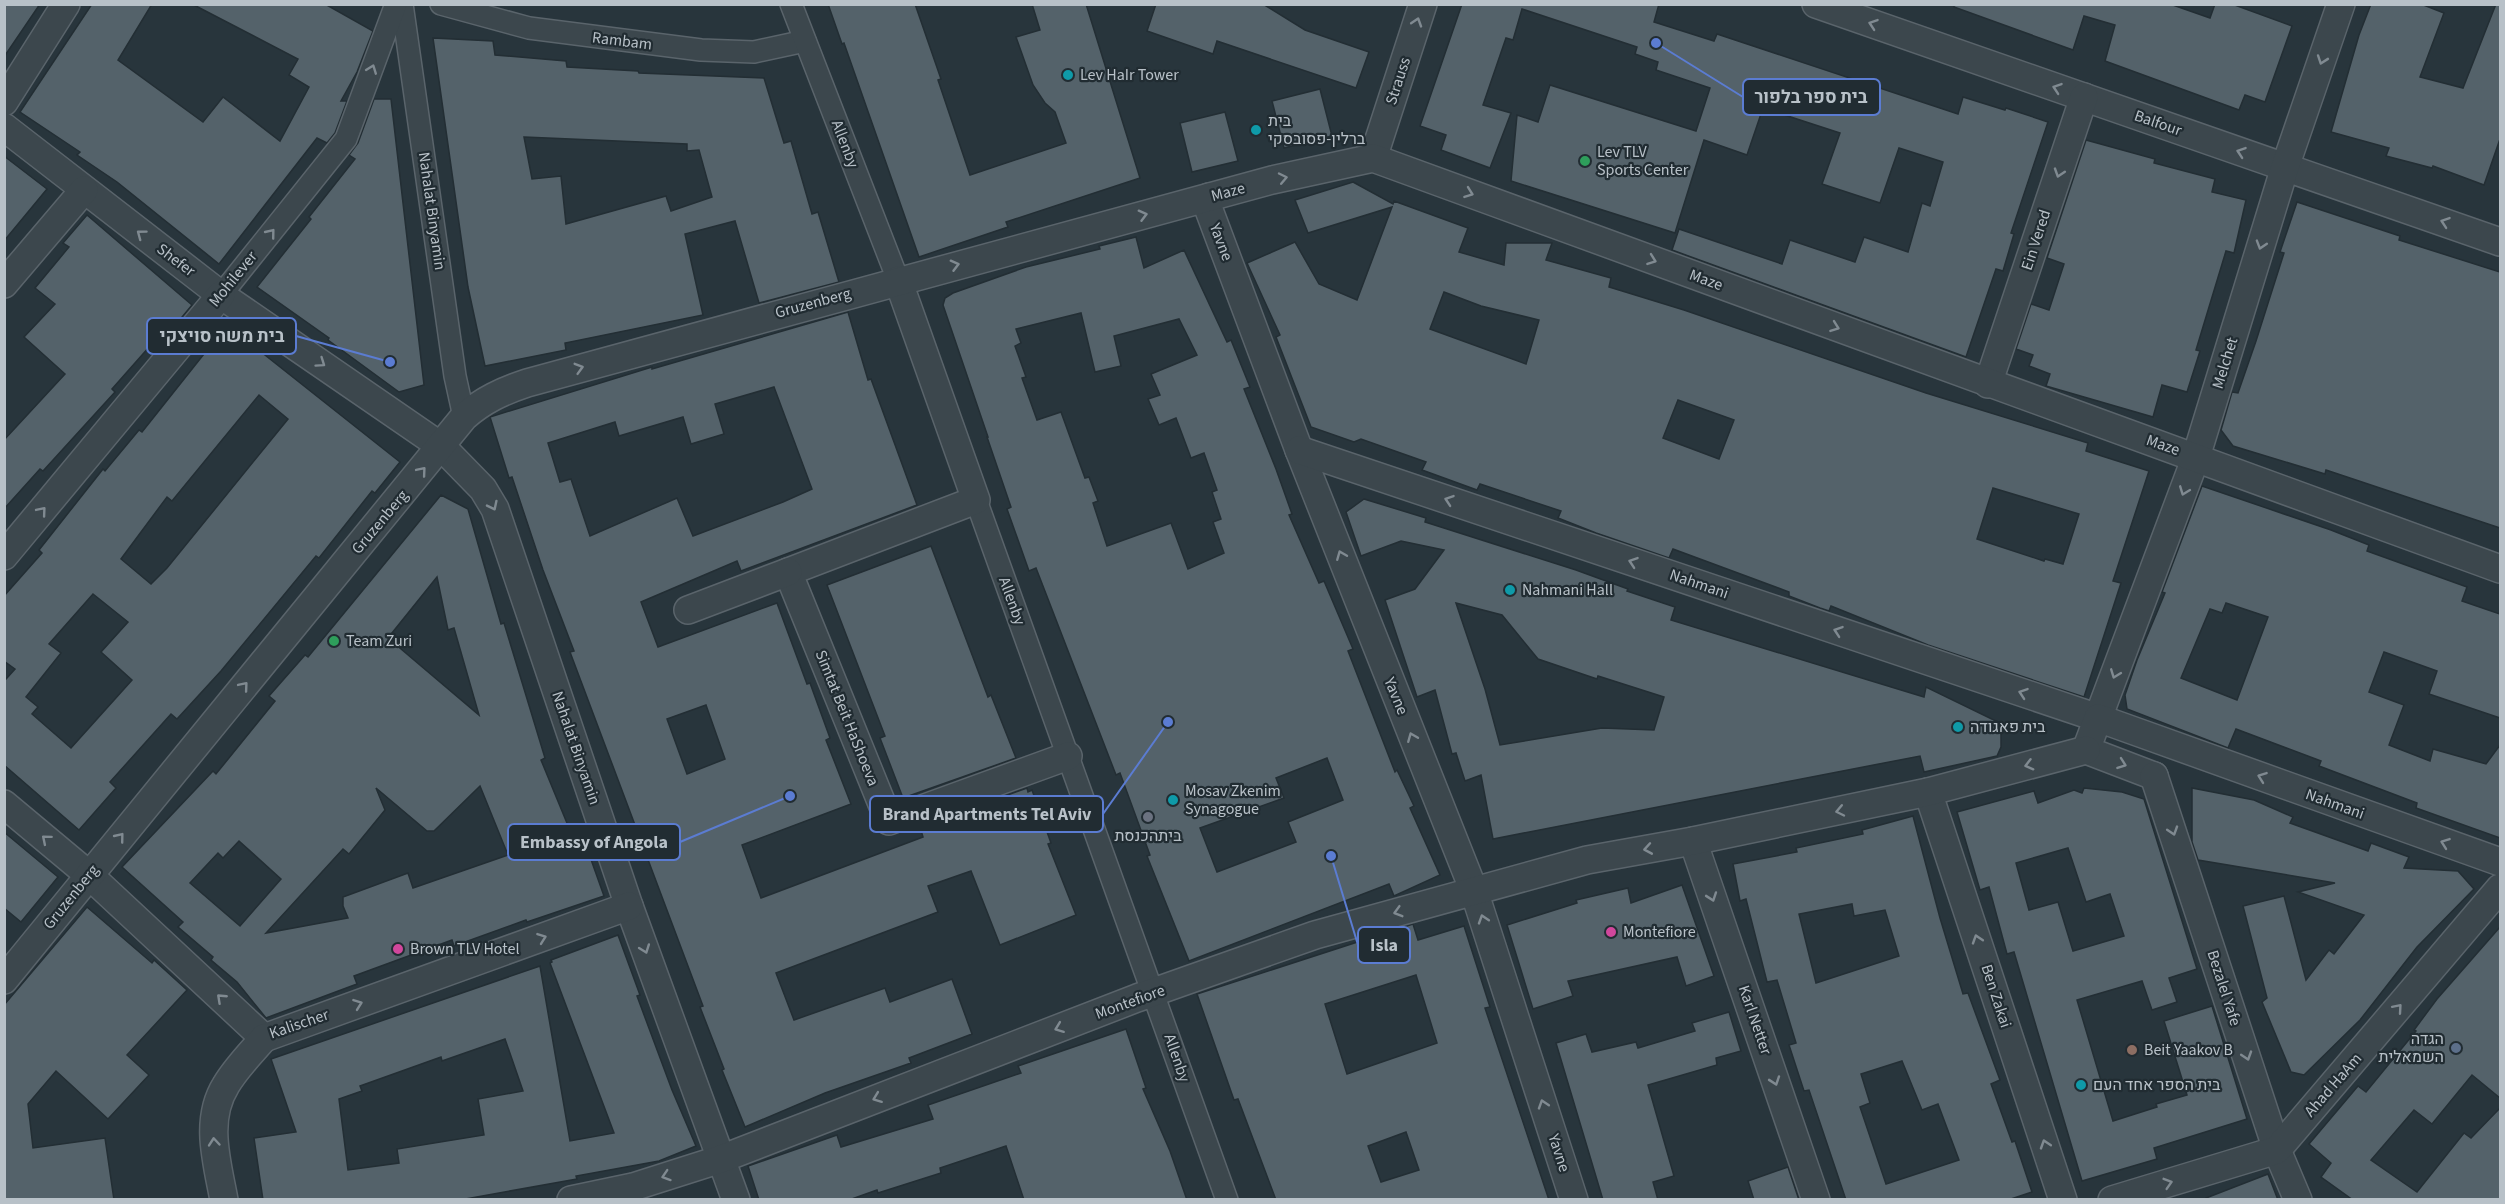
<svg xmlns="http://www.w3.org/2000/svg" width="2505" height="1204" viewBox="0 0 2505 1204" font-family="'Source Sans 3',Heebo,sans-serif">
<style>
.building{fill:#54626a;stroke:#232e34;stroke-width:1.5;fill-rule:evenodd}
.lines{fill:none;stroke-linecap:round;stroke-linejoin:round}
.pedestrian-casing{stroke:#5a646b;stroke-width:24}
.minor-casing{stroke:#5a646b;stroke-width:30}
.pedestrian{stroke:#3c474d;stroke-width:21}
.minor{stroke:#3c474d;stroke-width:27}
.oneway{stroke:#808a91}
.culture-dot{fill:#0f9aa8;stroke:#212c32;stroke-width:2}
.leisure-dot{fill:#2e9e5b;stroke:#212c32;stroke-width:2}
.worship-dot{fill:#6b7280;stroke:#212c32;stroke-width:2}
.hotel-dot{fill:#d1479c;stroke:#212c32;stroke-width:2}
.service-dot{fill:#5c6f8a;stroke:#212c32;stroke-width:2}
.education-dot{fill:#8d6e63;stroke:#212c32;stroke-width:2}
.labels{text-anchor:middle;dominant-baseline:central;stroke-width:4.5;stroke-linejoin:round;paint-order:stroke}
.street-label{font-size:16px;fill:#b8c1c8;stroke:#212c32}
.poi-label{font-size:16px;fill:#b8c1c8;stroke:#212c32;text-anchor:start}
.leader{fill:none;stroke:#5b7cd2;stroke-width:2}
.callout-dot{fill:#5b7cd2;stroke:#212c32;stroke-width:2}
.callout{fill:#212c32;stroke:#5b7cd2;stroke-width:2}
.callout-label{font-size:18px;text-anchor:middle;font-weight:bold;fill:#b8c1c8}
</style>
<rect width="100%" height="100%" fill="#28353c"/>
<g class="building">
<path d="M4,4H40L4,57Z"/>
<path d="M92,4H152L118,60L203,122L223,97L280,141L309,87L289,75L298,59L192,4H325L373,31L357,72L341,101H347L335,133L327,143L317,138L219,264L117,182L77,155L80,152L20,112Z"/>
<path d="M828,4H915L941,79L938,80L970,175L1066,143L1055,112L1045,103L1033,85L1016,37L1040,30L1032,4H1086L1140,178L1006,222L1008,227L919,257L844,43L842,44Z"/>
<path d="M1156,4H1263L1305,30L1369,52L1356,88L1217,41L1213,54L1147,31Z"/>
<path d="M1462,4H1659L1654,22L1714,41L1717,34L1958,114L1963,97L2005,110L2006,108L2048,122L2011,233L2014,234L2003,271L1996,269L1966,357L1672,250L1679,229L1782,264L1790,240L1855,262L1864,237L1908,252L1922,203L1930,206L1943,162L1899,148L1880,203L1822,184L1840,133L1763,108L1747,155L1704,140L1675,233L1511,181L1517,115L1538,122L1550,85L1696,131L1710,88L1656,70L1658,62L1635,54L1637,47L1522,9L1513,40L1506,38L1483,105L1511,113L1490,168L1441,150L1446,135L1420,126Z"/>
<path d="M1954,4H2170L2210,18L2215,4H2232L2292,26L2265,102L2245,95L2239,110L2105,61L2115,25L2084,16L2073,50L1954,7Z"/>
<path d="M2371,4H2421L2444,13L2420,77L2463,88L2496,4H2500V139L2484,185L2433,166L2432,168L2386,156L2389,148L2331,132L2359,35Z"/>
<path d="M433,38L493,41L495,55L566,61L567,67L638,71L639,73L764,78L784,143L791,141L812,214L818,212L839,282L759,303L735,221L685,234L703,315L565,343L566,350L485,366L468,287ZM524,137L687,144V151L699,150L712,197L671,211L666,196L566,224L561,176L532,179Z"/>
<path d="M1320,89L1332,136L1284,148L1272,101Z"/>
<path d="M374,99H391L424,385L399,392L328,340L329,338L257,287L311,219L309,217L355,159L349,155L358,143Z"/>
<path d="M1225,112L1238,161L1192,172L1180,123Z"/>
<path d="M2086,140L2155,159L2154,163L2215,179L2212,192L2246,200L2234,253L2226,251L2196,350L2200,351L2187,392L2162,385L2153,417L2046,386L2050,374L2029,366L2033,355L2016,349L2031,304L2049,310L2064,264L2047,258Z"/>
<path d="M4,156L47,189L4,241Z"/>
<path d="M1353,182L1393,204L1394,201L1468,228L1459,252L1504,265L1506,243H1552L1546,260L1611,278L1609,287L1684,310L1926,393L2088,443L2086,451L2149,471L2113,581L2121,583L2084,697L1928,645L1831,606L1829,611L1820,608L1789,596V592L1673,549L1669,558L1596,533L1558,518L1561,511L1480,484L1477,490L1422,470L1426,462L1361,439L1354,442L1311,427L1276,337L1280,335L1247,263L1295,242L1319,284L1357,300L1392,207L1308,233L1295,200ZM1444,292L1481,306L1539,320L1526,364L1430,329ZM1678,400L1734,420L1719,459L1663,438ZM1993,488L2079,514L2063,564L2045,559L2044,561L1977,539Z"/>
<path d="M2297,202L2400,236L2399,240L2500,272V528L2326,470L2325,474L2233,446L2221,430L2232,392L2238,393L2256,341L2284,253L2280,252Z"/>
<path d="M87,215L192,305L163,340L158,337L112,389L115,392L43,471L40,469L4,509V440L65,374L24,337L55,304L35,288L69,247L63,243Z"/>
<path d="M1136,237L1144,268L1184,250L1227,342L1231,340L1250,387L1244,389L1276,469L1292,514L1289,515L1319,583L1324,581L1353,649L1348,651L1395,772L1397,770L1414,806L1410,808L1440,875L1394,896L1389,884L1189,961L1147,856L1150,855L1120,773L1116,775L1036,568L1029,571L1007,509L1011,507L987,437H988L943,305L945,298L953,293L1026,267L1100,249L1099,246ZM1081,313L1095,372L1121,366L1114,336L1179,319L1197,355L1151,374L1160,395L1148,399L1159,425L1176,418L1191,458L1204,453L1217,490L1212,492L1221,519L1213,522L1224,553L1188,569L1171,523L1107,546L1093,503L1098,501L1089,477L1085,478L1061,412L1037,420L1022,378L1026,377L1015,346L1021,343L1016,329ZM1327,758L1343,800L1288,822L1296,842L1217,872L1200,828L1284,798L1276,778Z"/>
<path d="M848,312L868,380L871,379L917,505L741,571L737,561L641,602L658,647L777,603L807,684L810,683L830,738L826,740L851,804L742,845L761,898L923,837L920,827L1027,788L1028,792L1032,790L1051,843L1048,844L1076,915L1000,945L971,871L928,886L938,912L776,973L794,1020L885,988L890,1002L952,979L972,1034L909,1058L911,1063L825,1093L745,1127L722,1070L724,1069L700,1007L703,1006L570,652L574,651L543,570L512,477L509,478L490,417L652,367V369ZM774,387L812,489L783,502L693,536L677,498L590,536L571,479L560,482L548,443L615,422L619,436L683,417L691,444L724,434L715,404ZM706,705L725,759L687,774L667,719Z"/>
<path d="M227,325L400,462L375,493L372,491L319,558L316,556L221,671L177,719L171,714L110,782L116,788L79,830L4,765V678L6,679L15,669L4,661V596L42,553L39,550L103,469L105,471L139,430L142,432ZM259,395L288,419L167,568L151,584L121,559L167,497L172,501ZM93,594L128,622L101,652L132,680L71,748L32,714L38,707L26,697L61,653L49,644Z"/>
<path d="M2202,486L2331,530L2369,545L2367,551L2467,587L2462,601L2500,614V718L2429,694L2437,671L2384,652L2369,692L2404,705L2389,745L2430,761L2433,749L2486,764L2500,745V838L2416,808L2417,803L2319,766L2321,761L2236,729L2228,748L2127,709L2125,695L2137,660L2165,593L2162,592ZM2226,603L2268,617L2237,700L2181,678L2210,609L2222,613Z"/>
<path d="M441,495L468,509L501,624L504,623L545,758L541,760L574,840L583,837L604,896L527,922L526,920L454,946L452,940L354,976L357,984L266,1018L237,982L211,960L213,957L178,927L183,922L122,867L213,771L216,774L275,701L269,696L305,655L308,657ZM437,577L448,630L454,628L479,715L388,638ZM480,786L508,855L413,888L408,873L343,897V906L348,918L266,933L343,849L349,854L385,810L376,788L427,831H434ZM239,841L281,879L240,926L190,883L218,853L223,858Z"/>
<path d="M1364,499L1426,518L1425,522L1576,570L1628,589L1627,591L1675,607L1671,620L1924,697L1926,687L1998,722L2001,732V747L1997,756L1924,772L1920,756L1493,839L1481,775L1465,781L1456,753L1452,754L1435,690L1417,697L1385,600L1415,589L1444,550L1401,541L1361,556L1346,512ZM1456,603L1502,615L1538,659L1597,679L1598,676L1664,697L1654,730L1602,728L1500,745L1485,689Z"/>
<path d="M931,546L988,697L991,695L1016,758L903,798L880,738L885,736L827,585Z"/>
<path d="M2084,788L2122,792L2144,799L2197,969L2169,978L2177,1002L2152,1010L2142,981L2077,1000L2113,1121L2157,1107L2156,1104L2187,1095L2164,1021L2212,1006L2247,1119L2154,1148L2157,1159L2082,1181L2014,952L2007,954L1989,887L1980,890L1957,812L2034,791L2038,803L2074,790L2082,793ZM2068,848L2086,902L2110,894L2124,936L2073,951L2058,902L2029,910L2016,863Z"/>
<path d="M2192,788L2254,800L2293,817L2290,823L2368,851L2371,843L2409,857L2404,868L2458,871L2474,889L2417,947L2360,1020L2304,1075L2291,1072L2262,1002L2267,998L2243,906L2284,896L2306,980L2329,950L2334,954L2364,915L2298,892L2335,883L2198,860L2192,842Z"/>
<path d="M1913,816L1940,918L1963,994L1968,993L2000,1080L1991,1084L2012,1142L2015,1141L2032,1192L2008,1200H1846L1809,1090L1804,1091L1789,1045L1796,1043L1777,980L1767,982L1746,899L1740,901L1733,864L1797,852L1796,848L1863,834L1862,830ZM1852,904L1854,916L1885,910L1899,956L1816,983L1799,914ZM1902,1061L1922,1110L1938,1104L1959,1160L1886,1184L1860,1107L1870,1103L1861,1074Z"/>
<path d="M4,832L58,877L21,922L4,908Z"/>
<path d="M1682,885L1714,976L1686,986L1677,957L1568,981L1573,996L1533,1009L1507,925L1577,903L1576,900L1628,888L1631,903Z"/>
<path d="M87,907L152,963L154,960L187,990L127,1055L149,1075L108,1119L56,1071L28,1104L33,1148L105,1138L114,1200H4V1005Z"/>
<path d="M1413,924L1418,940L1464,926L1490,1007L1485,1008L1549,1200H1276L1238,1099L1234,1100L1197,994ZM1416,975L1437,1043L1347,1074L1325,1004ZM1406,1132L1419,1170L1381,1182L1368,1146Z"/>
<path d="M2500,927V1098L2472,1075L2432,1124L2414,1110L2371,1160L2417,1192L2464,1133L2471,1138L2500,1108V1200H2353L2321,1177L2331,1163L2309,1144L2358,1086L2366,1092L2416,1031L2414,1030L2437,999Z"/>
<path d="M618,935L640,995L637,996L672,1090L696,1146L659,1161L576,1176L577,1179L460,1200H263L254,1138L296,1132L271,1059L540,966L570,1141L614,1133L550,963L552,962L551,960ZM505,1039L523,1091L478,1099L484,1135L397,1149L399,1163L348,1170L339,1099L362,1091L360,1086L441,1057L442,1061Z"/>
<path d="M1729,1012L1741,1051L1716,1058L1717,1065L1648,1085L1674,1176L1653,1182L1658,1200H1603L1556,1043L1586,1034L1592,1052L1636,1042L1638,1048L1695,1031L1692,1023Z"/>
<path d="M1126,1029L1146,1088L1143,1089L1170,1151L1187,1200H1024L1006,1146L940,1168L941,1173L878,1193L877,1190L849,1200H759L748,1166L837,1135L841,1147L933,1119L928,1105L1021,1073L1018,1066Z"/>
<path d="M1788,1167L1799,1200H1754L1748,1181Z"/>
<path d="M2268,1174L2278,1200H2206V1198Z"/>
</g>
<g class="lines">
<g class="pedestrian-casing">
<g id="pedestrian">
<path d="M402,4L455,376L464,417"/>
<path d="M441,4L529,28L701,50L754,52L805,41"/>
<path d="M791,4L898,280"/>
<path d="M221,295L346,139L396,4"/>
<path d="M976,500L1227,1200"/>
</g>
</g>
<g class="minor-casing">
<g id="minor">
<path d="M1816,4L2500,242"/>
<path d="M4,102L66,4"/>
<path d="M4,127L221,295L442,447L483,489L495,509L629,906L736,1200"/>
<path d="M1373,158L1423,4"/>
<path d="M1209,197L1206,202L1299,450L1474,891L1574,1200"/>
<path d="M898,280L976,500L788,572L889,821L1068,756"/>
<path d="M4,284L84,190"/>
<path d="M1988,384L2084,97"/>
<path d="M1299,450L2098,718L2196,457L2285,167L2341,4"/>
<path d="M4,556L221,295"/>
<path d="M688,610L788,572"/>
<path d="M2154,776L2086,750L2098,718L2500,862"/>
<path d="M2154,776L2277,1150L2298,1200"/>
<path d="M1928,792L2063,1200"/>
<path d="M4,804L89,875L264,1038"/>
<path d="M1693,841L1816,1200"/>
<path d="M4,980L464,417C483,400 503,391 527,383L1272,180L1373,158L2500,569"/>
<path d="M264,1038L629,906"/>
<path d="M224,1200C217,1162 204,1120 226,1085C236,1068 251,1053 264,1038"/>
<path d="M571,1200L633,1187L721,1159L1137,998L1315,935L1587,860L1693,841L1928,792L2086,750"/>
<path d="M2112,1200L2277,1150L2500,888"/>
</g>
</g>
<use href="#pedestrian" class="pedestrian"/>
<use href="#minor" class="minor"/>
</g>
<defs><path id="oneway-chevron" d="M-2-3.5L2.5 0L-2 3.5" fill="none" stroke-width="1.6" stroke-linecap="round" stroke-linejoin="round" transform="scale(1.5)"/></defs>
<g class="oneway">
<use href="#oneway-chevron" transform="translate(1417 22) rotate(-72)"/>
<use href="#oneway-chevron" transform="translate(1873 24) rotate(-161)"/>
<use href="#oneway-chevron" transform="translate(2322 60) rotate(109)"/>
<use href="#oneway-chevron" transform="translate(372 69) rotate(-69)"/>
<use href="#oneway-chevron" transform="translate(2057 88) rotate(-161)"/>
<use href="#oneway-chevron" transform="translate(2241 152) rotate(-161)"/>
<use href="#oneway-chevron" transform="translate(2059 173) rotate(108)"/>
<use href="#oneway-chevron" transform="translate(1283 178) rotate(-12)"/>
<use href="#oneway-chevron" transform="translate(1469 193) rotate(20)"/>
<use href="#oneway-chevron" transform="translate(1143 215) rotate(-15)"/>
<use href="#oneway-chevron" transform="translate(2445 222) rotate(-161)"/>
<use href="#oneway-chevron" transform="translate(271 233) rotate(-51)"/>
<use href="#oneway-chevron" transform="translate(141 234) rotate(-143)"/>
<use href="#oneway-chevron" transform="translate(2261 245) rotate(107)"/>
<use href="#oneway-chevron" transform="translate(1652 260) rotate(20)"/>
<use href="#oneway-chevron" transform="translate(955 265) rotate(-15)"/>
<use href="#oneway-chevron" transform="translate(1835 327) rotate(20)"/>
<use href="#oneway-chevron" transform="translate(321 363) rotate(35)"/>
<use href="#oneway-chevron" transform="translate(579 368) rotate(-16)"/>
<use href="#oneway-chevron" transform="translate(422 471) rotate(-50)"/>
<use href="#oneway-chevron" transform="translate(2184 491) rotate(111)"/>
<use href="#oneway-chevron" transform="translate(1449 500) rotate(-161)"/>
<use href="#oneway-chevron" transform="translate(493 506) rotate(64)"/>
<use href="#oneway-chevron" transform="translate(42 511) rotate(-50)"/>
<use href="#oneway-chevron" transform="translate(1341 555) rotate(-112)"/>
<use href="#oneway-chevron" transform="translate(1633 562) rotate(-161)"/>
<use href="#oneway-chevron" transform="translate(1838 631) rotate(-161)"/>
<use href="#oneway-chevron" transform="translate(2115 674) rotate(111)"/>
<use href="#oneway-chevron" transform="translate(244 686) rotate(-50)"/>
<use href="#oneway-chevron" transform="translate(2023 693) rotate(-161)"/>
<use href="#oneway-chevron" transform="translate(1412 737) rotate(-112)"/>
<use href="#oneway-chevron" transform="translate(2122 764) rotate(20)"/>
<use href="#oneway-chevron" transform="translate(2029 765) rotate(165)"/>
<use href="#oneway-chevron" transform="translate(2262 777) rotate(-160)"/>
<use href="#oneway-chevron" transform="translate(1840 811) rotate(168)"/>
<use href="#oneway-chevron" transform="translate(2173 831) rotate(72)"/>
<use href="#oneway-chevron" transform="translate(120 837) rotate(-51)"/>
<use href="#oneway-chevron" transform="translate(46 839) rotate(-140)"/>
<use href="#oneway-chevron" transform="translate(2445 843) rotate(-160)"/>
<use href="#oneway-chevron" transform="translate(1648 849) rotate(170)"/>
<use href="#oneway-chevron" transform="translate(1712 897) rotate(71)"/>
<use href="#oneway-chevron" transform="translate(1398 912) rotate(164)"/>
<use href="#oneway-chevron" transform="translate(1483 919) rotate(-108)"/>
<use href="#oneway-chevron" transform="translate(542 938) rotate(-20)"/>
<use href="#oneway-chevron" transform="translate(1977 939) rotate(-108)"/>
<use href="#oneway-chevron" transform="translate(645 949) rotate(70)"/>
<use href="#oneway-chevron" transform="translate(221 998) rotate(-137)"/>
<use href="#oneway-chevron" transform="translate(358 1004) rotate(-20)"/>
<use href="#oneway-chevron" transform="translate(2398 1008) rotate(-49)"/>
<use href="#oneway-chevron" transform="translate(1059 1028) rotate(159)"/>
<use href="#oneway-chevron" transform="translate(2247 1056) rotate(72)"/>
<use href="#oneway-chevron" transform="translate(1775 1081) rotate(71)"/>
<use href="#oneway-chevron" transform="translate(877 1098) rotate(159)"/>
<use href="#oneway-chevron" transform="translate(1543 1104) rotate(-108)"/>
<use href="#oneway-chevron" transform="translate(214 1142) rotate(-95)"/>
<use href="#oneway-chevron" transform="translate(2045 1144) rotate(-108)"/>
<use href="#oneway-chevron" transform="translate(666 1176) rotate(162)"/>
<use href="#oneway-chevron" transform="translate(2168 1183) rotate(-17)"/>
</g>
<g class="culture-dot">
<circle cx="1068" cy="75" r="6"/>
<circle cx="1256" cy="130" r="6"/>
<circle cx="1510" cy="590" r="6"/>
<circle cx="1958" cy="727" r="6"/>
<circle cx="1173" cy="800" r="6"/>
<circle cx="2081" cy="1085" r="6"/>
</g>
<g class="leisure-dot">
<circle cx="1585" cy="161" r="6"/>
<circle cx="334" cy="641" r="6"/>
</g>
<circle class="worship-dot" cx="1148" cy="817" r="6"/>
<g class="hotel-dot">
<circle cx="1611" cy="932" r="6"/>
<circle cx="398" cy="949" r="6"/>
</g>
<circle class="service-dot" cx="2456" cy="1048" r="6"/>
<circle class="education-dot" cx="2132" cy="1050" r="6"/>
<g class="labels">
<g class="street-label">
<text transform="translate(622 41) rotate(7)">Rambam</text>
<text transform="translate(1398 81) rotate(-72)">Strauss</text>
<text transform="translate(2158 123) rotate(19)">Balfour</text>
<text transform="translate(845 144) rotate(69)">Allenby</text>
<text transform="translate(1228 192) rotate(-15)">Maze</text>
<text transform="translate(432 211) rotate(82)">Nahalat Binyamin</text>
<text transform="translate(2036 240) rotate(-72)">Ein Vered</text>
<text transform="translate(1221 242) rotate(69)">Yavne</text>
<text transform="translate(176 260) rotate(37)">Shefer</text>
<text transform="translate(233 279) rotate(-51)">Mohilever</text>
<text transform="translate(1706 280) rotate(20)">Maze</text>
<text transform="translate(813 303) rotate(-15)">Gruzenberg</text>
<text transform="translate(2225 363) rotate(-73)">Melchet</text>
<text transform="translate(2163 445) rotate(19)">Maze</text>
<text transform="translate(380 522) rotate(-50)">Gruzenberg</text>
<text transform="translate(1699 584) rotate(19)">Nahmani</text>
<text transform="translate(1012 601) rotate(70)">Allenby</text>
<text transform="translate(1396 696) rotate(68)">Yavne</text>
<text transform="translate(847 718) rotate(68)">Simtat Beit HaShoeva</text>
<text transform="translate(576 748) rotate(71)">Nahalat Binyamin</text>
<text transform="translate(2335 804) rotate(20)">Nahmani</text>
<text transform="translate(71 897) rotate(-51)">Gruzenberg</text>
<text transform="translate(2224 988) rotate(72)">Bezalel Yafe</text>
<text transform="translate(1996 996) rotate(72)">Ben Zakai</text>
<text transform="translate(1130 1002) rotate(-20)">Montefiore</text>
<text transform="translate(1755 1020) rotate(71)">Karl Netter</text>
<text transform="translate(299 1024) rotate(-19)">Kalischer</text>
<text transform="translate(1177 1058) rotate(71)">Allenby</text>
<text transform="translate(2333 1085) rotate(-49)">Ahad HaAm</text>
<text transform="translate(1559 1153) rotate(72)">Yavne</text>
</g>
<g class="poi-label">
<text x="1080" y="75">Lev HaIr Tower</text>
<text x="1268" y="121">בית<tspan x="1268" dy="18">ברלין-פסובסקי</tspan></text>
<text x="1597" y="152">Lev TLV<tspan x="1597" dy="18">Sports Center</tspan></text>
<text x="1522" y="590">Nahmani Hall</text>
<text x="346" y="641">Team Zuri</text>
<text x="1970" y="727">בית פאגודה</text>
<text x="1185" y="791">Mosav Zkenim<tspan x="1185" dy="18">Synagogue</tspan></text>
<text x="1148" y="836" text-anchor="middle">ביתהכנסת</text>
<text x="1623" y="932">Montefiore</text>
<text x="410" y="949">Brown TLV Hotel</text>
<text x="2444" y="1039" text-anchor="end">הגדה<tspan x="2444" dy="18">השמאלית</tspan></text>
<text x="2144" y="1050">Beit Yaakov B</text>
<text x="2093" y="1085">בית הספר אחד העם</text>
</g>
</g>
<path class="leader" d="M1656 43L1743 97M390 362L296 336M1168 722L1103 814M790 796L680 842M1331 856L1358 945"/>
<g class="callout-dot">
<circle cx="1656" cy="43" r="6"/>
<circle cx="390" cy="362" r="6"/>
<circle cx="1168" cy="722" r="6"/>
<circle cx="790" cy="796" r="6"/>
<circle cx="1331" cy="856" r="6"/>
</g>
<g class="callout">
<rect x="1743" y="79" width="137" height="36" rx="6"/>
<rect x="147" y="318" width="149" height="36" rx="6"/>
<rect x="870" y="796" width="233" height="36" rx="6"/>
<rect x="508" y="824" width="172" height="36" rx="6"/>
<rect x="1358" y="927" width="52" height="36" rx="6"/>
</g>
<g class="callout-label">
<text x="1811" y="103">בית ספר בלפור</text>
<text x="222" y="342">בית משה סויצקי</text>
<text x="987" y="820">Brand Apartments Tel Aviv</text>
<text x="594" y="848">Embassy of Angola</text>
<text x="1384" y="951">Isla</text>
</g>
<rect width="2505" height="1204" fill="none" stroke="#b8c1c8" stroke-width="12"/>
</svg>
